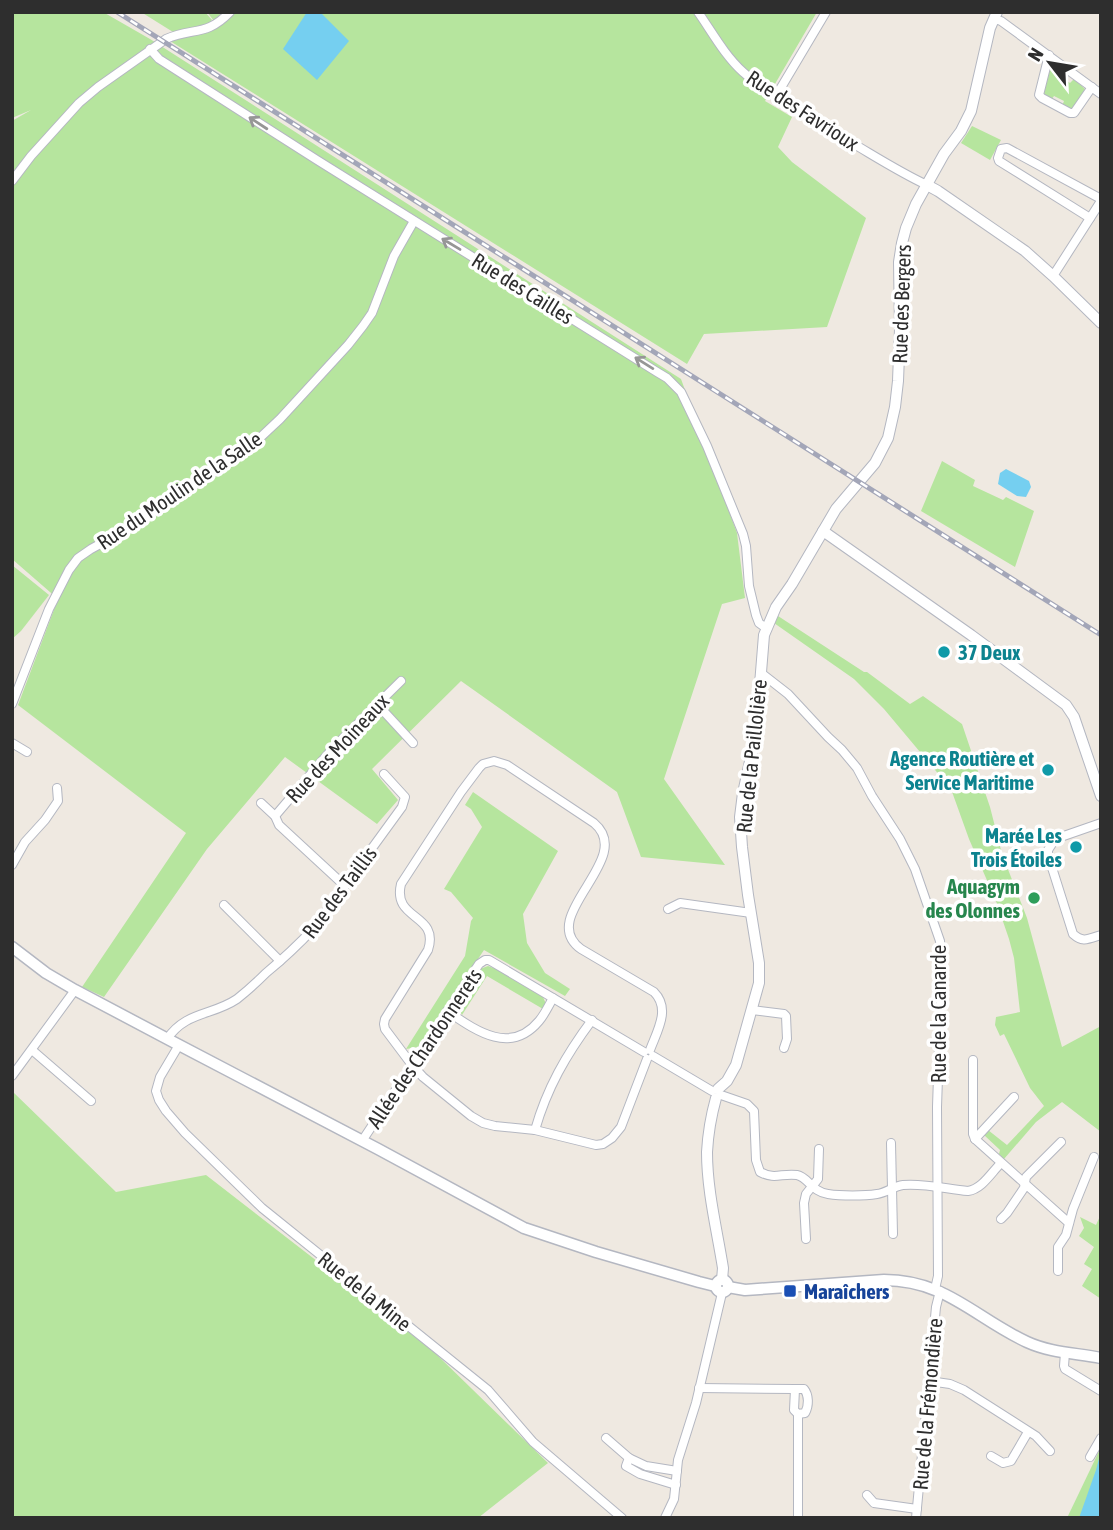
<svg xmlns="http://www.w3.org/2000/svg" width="1113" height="1530" viewBox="0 0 1113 1530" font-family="'Asap Condensed',sans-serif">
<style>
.green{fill:#b6e59e}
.water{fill:#75cff0}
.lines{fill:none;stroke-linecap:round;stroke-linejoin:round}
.minor-casing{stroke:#b4b7c1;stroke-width:10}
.tertiary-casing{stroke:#b4b7c1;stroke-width:12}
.secondary-casing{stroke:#b4b7c1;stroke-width:13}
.minor{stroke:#fff;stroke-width:8}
.tertiary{stroke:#fff;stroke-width:10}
.secondary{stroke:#fff;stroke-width:10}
.rail-casing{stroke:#a3a6b8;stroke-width:5}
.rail{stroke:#fff;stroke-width:2.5;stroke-dasharray:8;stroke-linecap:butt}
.oneway{stroke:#969696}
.culture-dot{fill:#0f9aa8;stroke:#fff;stroke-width:2.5}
.leisure-dot{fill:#2e9e5b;stroke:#fff;stroke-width:2.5}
.transit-dot{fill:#1a4fb4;stroke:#fff;stroke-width:2.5}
.labels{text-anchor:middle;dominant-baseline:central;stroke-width:7;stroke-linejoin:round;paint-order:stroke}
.street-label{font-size:21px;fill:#2e2e2e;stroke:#fff}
.culture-label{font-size:21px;font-weight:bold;fill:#0d838f;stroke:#fff;text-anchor:end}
.leisure-label{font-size:21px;font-weight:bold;fill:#27864d;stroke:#fff;text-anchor:end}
.transit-label{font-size:21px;font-weight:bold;fill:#164399;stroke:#fff;text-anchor:start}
</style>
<rect width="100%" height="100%" fill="#efe9e1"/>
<g class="green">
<path d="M12,12H103L150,39L681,379L737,533L745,598L722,604L664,779L725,865L641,857L617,792L461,681L372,769L398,800L377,824L285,757L207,849L104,997L82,987L186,833L18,705L58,599L12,559V121L31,110L12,118Z"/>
<path d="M141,12H205L212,20L208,24L214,21L207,12H817L765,101L792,117L778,147L792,162L866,218L827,327L704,334L687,364L170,41L200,27L173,32Z"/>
<path d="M1050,63L1061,70L1059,75L1070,83L1074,79L1085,89L1072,110L1062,106L1064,101L1054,96L1051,100L1043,96L1048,66Z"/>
<path d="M972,126L1001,140L990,160L961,143Z"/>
<path d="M942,461L975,480L973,486L1003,500L1006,497L1034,511L1015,567L921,511Z"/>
<path d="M12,565L49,595L21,631L12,639Z"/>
<path d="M778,616L864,672H867L910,704L923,696L962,724L990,807L1002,854L1027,918L1062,1047L1101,1026V1132L1062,1102L1036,1122L1004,1159L999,1154L1000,1150L984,1135L988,1130L1007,1145L1044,1106L1030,1088L1004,1034L1000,1036L995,1025L996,1017L1020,1012L1014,958L1009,939L996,901L969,839L951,789L884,709L854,679L774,623Z"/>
<path d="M473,792L558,851L523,914L527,943L545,973L570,989L565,996L484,950L419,1047L406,1049L465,956L471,921L473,918L451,892L444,889L482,827L471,809L465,805Z"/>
<path d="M488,966L496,969L543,997L546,1004L543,1009L487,976L462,1015L457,1006L458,1003L480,969Z"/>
<path d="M12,1091L116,1192L206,1175L433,1351L548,1463L478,1518H12Z"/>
<path d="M1101,1214V1299L1082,1286L1092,1269L1084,1264L1094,1247L1079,1236L1084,1228L1080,1217L1096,1225Z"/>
<path d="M1101,1447V1518H1067Z"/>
</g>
<g class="water">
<path d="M307,12H320L349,41L317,80L283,49Z"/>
<path d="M1006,469L1029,481L1031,487L1026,497L1017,496L998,484L1000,473Z"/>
<path d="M1101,1451V1518H1079L1096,1470Z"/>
</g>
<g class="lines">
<g class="minor-casing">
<g id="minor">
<path d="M698,12C712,32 725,56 743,72C774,100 812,120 847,140C873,155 899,172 927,185"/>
<path d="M994,19L1001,21L1101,94"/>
<path d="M150,49L159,59L317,160L657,372L667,378L681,392L707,446L743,534L746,546L749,586L756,615L759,623L766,628"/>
<path d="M1049,55L1039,95L1042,98L1070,113H1074L1092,87"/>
<path d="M776,96L826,12"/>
<path d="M12,181L31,156L79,103L98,87L166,39C193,27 206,37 230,12"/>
<path d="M1090,218L999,161L998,158L1001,149L1007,148L1101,199"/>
<path d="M1053,276L1101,201"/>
<path d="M761,673L788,694L828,737L842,750L857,768L872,796L900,839L915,869L940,941L942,959L937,1107L938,1276L935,1289"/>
<path d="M12,704L49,609L69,570L78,558L91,549L131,527L248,449L280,419L348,345L363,326L372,313L394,256L414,221"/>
<path d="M377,704L413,743"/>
<path d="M12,743L27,752"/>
<path d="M261,803L275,816L279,825L345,886"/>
<path d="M275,816L333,748L401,681"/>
<path d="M1101,823L1055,839L1048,850V855L1073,934C1083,943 1088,939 1101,935"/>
<path d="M12,865L25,842L45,820L58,801L57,788"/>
<path d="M224,905L280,961"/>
<path d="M668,909L680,903L751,913"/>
<path d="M752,1010L784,1014L786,1016L787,1039L784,1048"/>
<path d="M447,1011C475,1030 510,1056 539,1021C545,1014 549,1005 553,998"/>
<path d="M167,1039C186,1011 212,1016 237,999C247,991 257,982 266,973C283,959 299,944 314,928L402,807L405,797L384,774"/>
<path d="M179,1045L160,1077L156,1091L159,1100L166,1111L185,1133L262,1208L488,1390L533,1442L622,1518"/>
<path d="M32,1050L91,1101"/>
<path d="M653,1056L712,1091"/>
<path d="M647,1059L621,1127L612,1138L603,1144L596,1145L535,1130L495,1126L483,1123L471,1116L423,1077L412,1065L385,1029L384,1024L385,1019L428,950C440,913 392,921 401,884L461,792L479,768L483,764L494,761L507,765L594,823C637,859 535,916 581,949L654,992C671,1009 657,1031 650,1050"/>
<path d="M973,1060V1134L975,1139"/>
<path d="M12,1076L75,990"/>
<path d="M721,1095L747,1104L754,1111L756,1160L760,1172C775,1180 781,1173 797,1175C808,1177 812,1192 828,1194C841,1196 864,1196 877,1194C886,1193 894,1186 903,1185C924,1183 947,1189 968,1191C982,1189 991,1173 1001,1163"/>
<path d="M535,1130C547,1088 566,1055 592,1020"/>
<path d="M975,1139L1069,1223"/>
<path d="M975,1139L1014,1097"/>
<path d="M362,1141L479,964L485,960H489L644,1052"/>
<path d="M891,1143L893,1234"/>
<path d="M1001,1219L1007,1213L1024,1188L1026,1177L1061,1142"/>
<path d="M806,1239L804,1203L806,1194L818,1179L819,1149"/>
<path d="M1058,1271V1247L1066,1235L1073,1209L1094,1157"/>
<path d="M1065,1353L1064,1366L1065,1369L1101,1391"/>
<path d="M929,1381L950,1384L964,1390L1036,1436L1050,1451"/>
<path d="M699,1388L795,1389L794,1410L798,1414V1518"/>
<path d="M795,1389H804C809,1395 809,1406 805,1413L798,1414"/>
<path d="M606,1438L629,1458L646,1466L677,1471"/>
<path d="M991,1456L1003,1463L1011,1461L1028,1432"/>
<path d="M1090,1457L1101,1438"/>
<path d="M629,1458L626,1466L640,1474L676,1485"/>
<path d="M867,1495L874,1503L917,1509"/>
<path d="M665,1518L674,1499L678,1460L696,1403L722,1293"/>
<path d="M916,1518L936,1307L940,1291"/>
</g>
</g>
<g class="tertiary-casing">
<g id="tertiary">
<path d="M927,185L938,191L1025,251L1053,276L1101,323"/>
<path d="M823,531L971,635L1066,705L1074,717L1101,796"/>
<path d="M718,1089L727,1081L736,1065L759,983V963L748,895L742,847L740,817L743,793L756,734L764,635L776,607L792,584L836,509L875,463L888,438L895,407L898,381L900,329L899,262L902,243L906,228L916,204L944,154L961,131L971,111L990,28L997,12"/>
<path d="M716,1098C711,1116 708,1134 707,1152C707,1191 717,1230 723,1268L722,1280"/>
</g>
</g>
<g class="secondary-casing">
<g id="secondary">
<path d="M12,947L46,973L75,990L179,1045L378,1149L524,1228L596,1252L699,1282L715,1286"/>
<circle cx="722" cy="1286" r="6"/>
<path d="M728,1287L745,1290L884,1280C946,1280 975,1318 1027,1342C1051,1353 1076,1353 1101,1358"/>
</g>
</g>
<use href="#minor" class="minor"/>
<use href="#tertiary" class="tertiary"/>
<use href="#secondary" class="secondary"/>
<g class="rail-casing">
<path id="rail" d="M117,12L1101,635"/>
</g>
<use href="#rail" class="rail"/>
</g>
<defs><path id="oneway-shaft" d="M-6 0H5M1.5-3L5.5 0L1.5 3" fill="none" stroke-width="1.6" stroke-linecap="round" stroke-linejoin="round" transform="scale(1.75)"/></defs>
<g class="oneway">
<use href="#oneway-shaft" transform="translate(258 123) rotate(-147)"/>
<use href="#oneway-shaft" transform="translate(451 244) rotate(-149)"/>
<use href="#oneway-shaft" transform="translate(644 363) rotate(-148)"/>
</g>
<g class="culture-dot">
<circle cx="944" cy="652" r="7"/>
<circle cx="1048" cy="770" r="7"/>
<circle cx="1076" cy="847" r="7"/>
</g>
<circle class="leisure-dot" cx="1034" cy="898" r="7"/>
<rect class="transit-dot" x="783" y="1284" width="14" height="14" rx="3.5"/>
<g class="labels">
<g class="street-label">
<text transform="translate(803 110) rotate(33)">Rue des Favrioux</text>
<text transform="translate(523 288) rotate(32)">Rue des Cailles</text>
<text transform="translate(901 304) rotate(-88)">Rue des Bergers</text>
<text transform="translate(179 490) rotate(-34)">Rue du Moulin de la Salle</text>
<text transform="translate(337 748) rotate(-47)">Rue des Moineaux</text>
<text transform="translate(751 756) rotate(-84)">Rue de la Paillolière</text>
<text transform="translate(339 892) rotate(-53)">Rue des Taillis</text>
<text transform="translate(938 1014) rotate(-90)">Rue de la Canarde</text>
<text transform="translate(424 1048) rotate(-56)">Allée des Chardonnerets</text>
<text transform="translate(365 1291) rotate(39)">Rue de la Mine</text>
<text transform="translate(927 1404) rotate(-85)">Rue de la Frémondière</text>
</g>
<g class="culture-label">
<text x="958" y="652" text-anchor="start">37 Deux</text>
<text x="1034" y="758">Agence Routière et<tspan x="1034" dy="24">Service Maritime</tspan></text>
<text x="1062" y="835">Marée Les<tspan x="1062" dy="24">Trois Étoiles</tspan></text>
</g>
<g class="leisure-label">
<text x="1020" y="886">Aquagym<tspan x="1020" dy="24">des Olonnes</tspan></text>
</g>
<g class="transit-label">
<text x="804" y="1291">Maraîchers</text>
</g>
</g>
<rect width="1113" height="1530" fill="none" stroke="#2e2e2e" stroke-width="28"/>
<g transform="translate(1050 63) rotate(301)" stroke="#ffffff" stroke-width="5" paint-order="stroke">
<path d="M0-5L12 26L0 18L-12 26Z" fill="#2e2e2e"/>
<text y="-10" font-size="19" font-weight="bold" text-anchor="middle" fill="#2e2e2e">N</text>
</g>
</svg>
